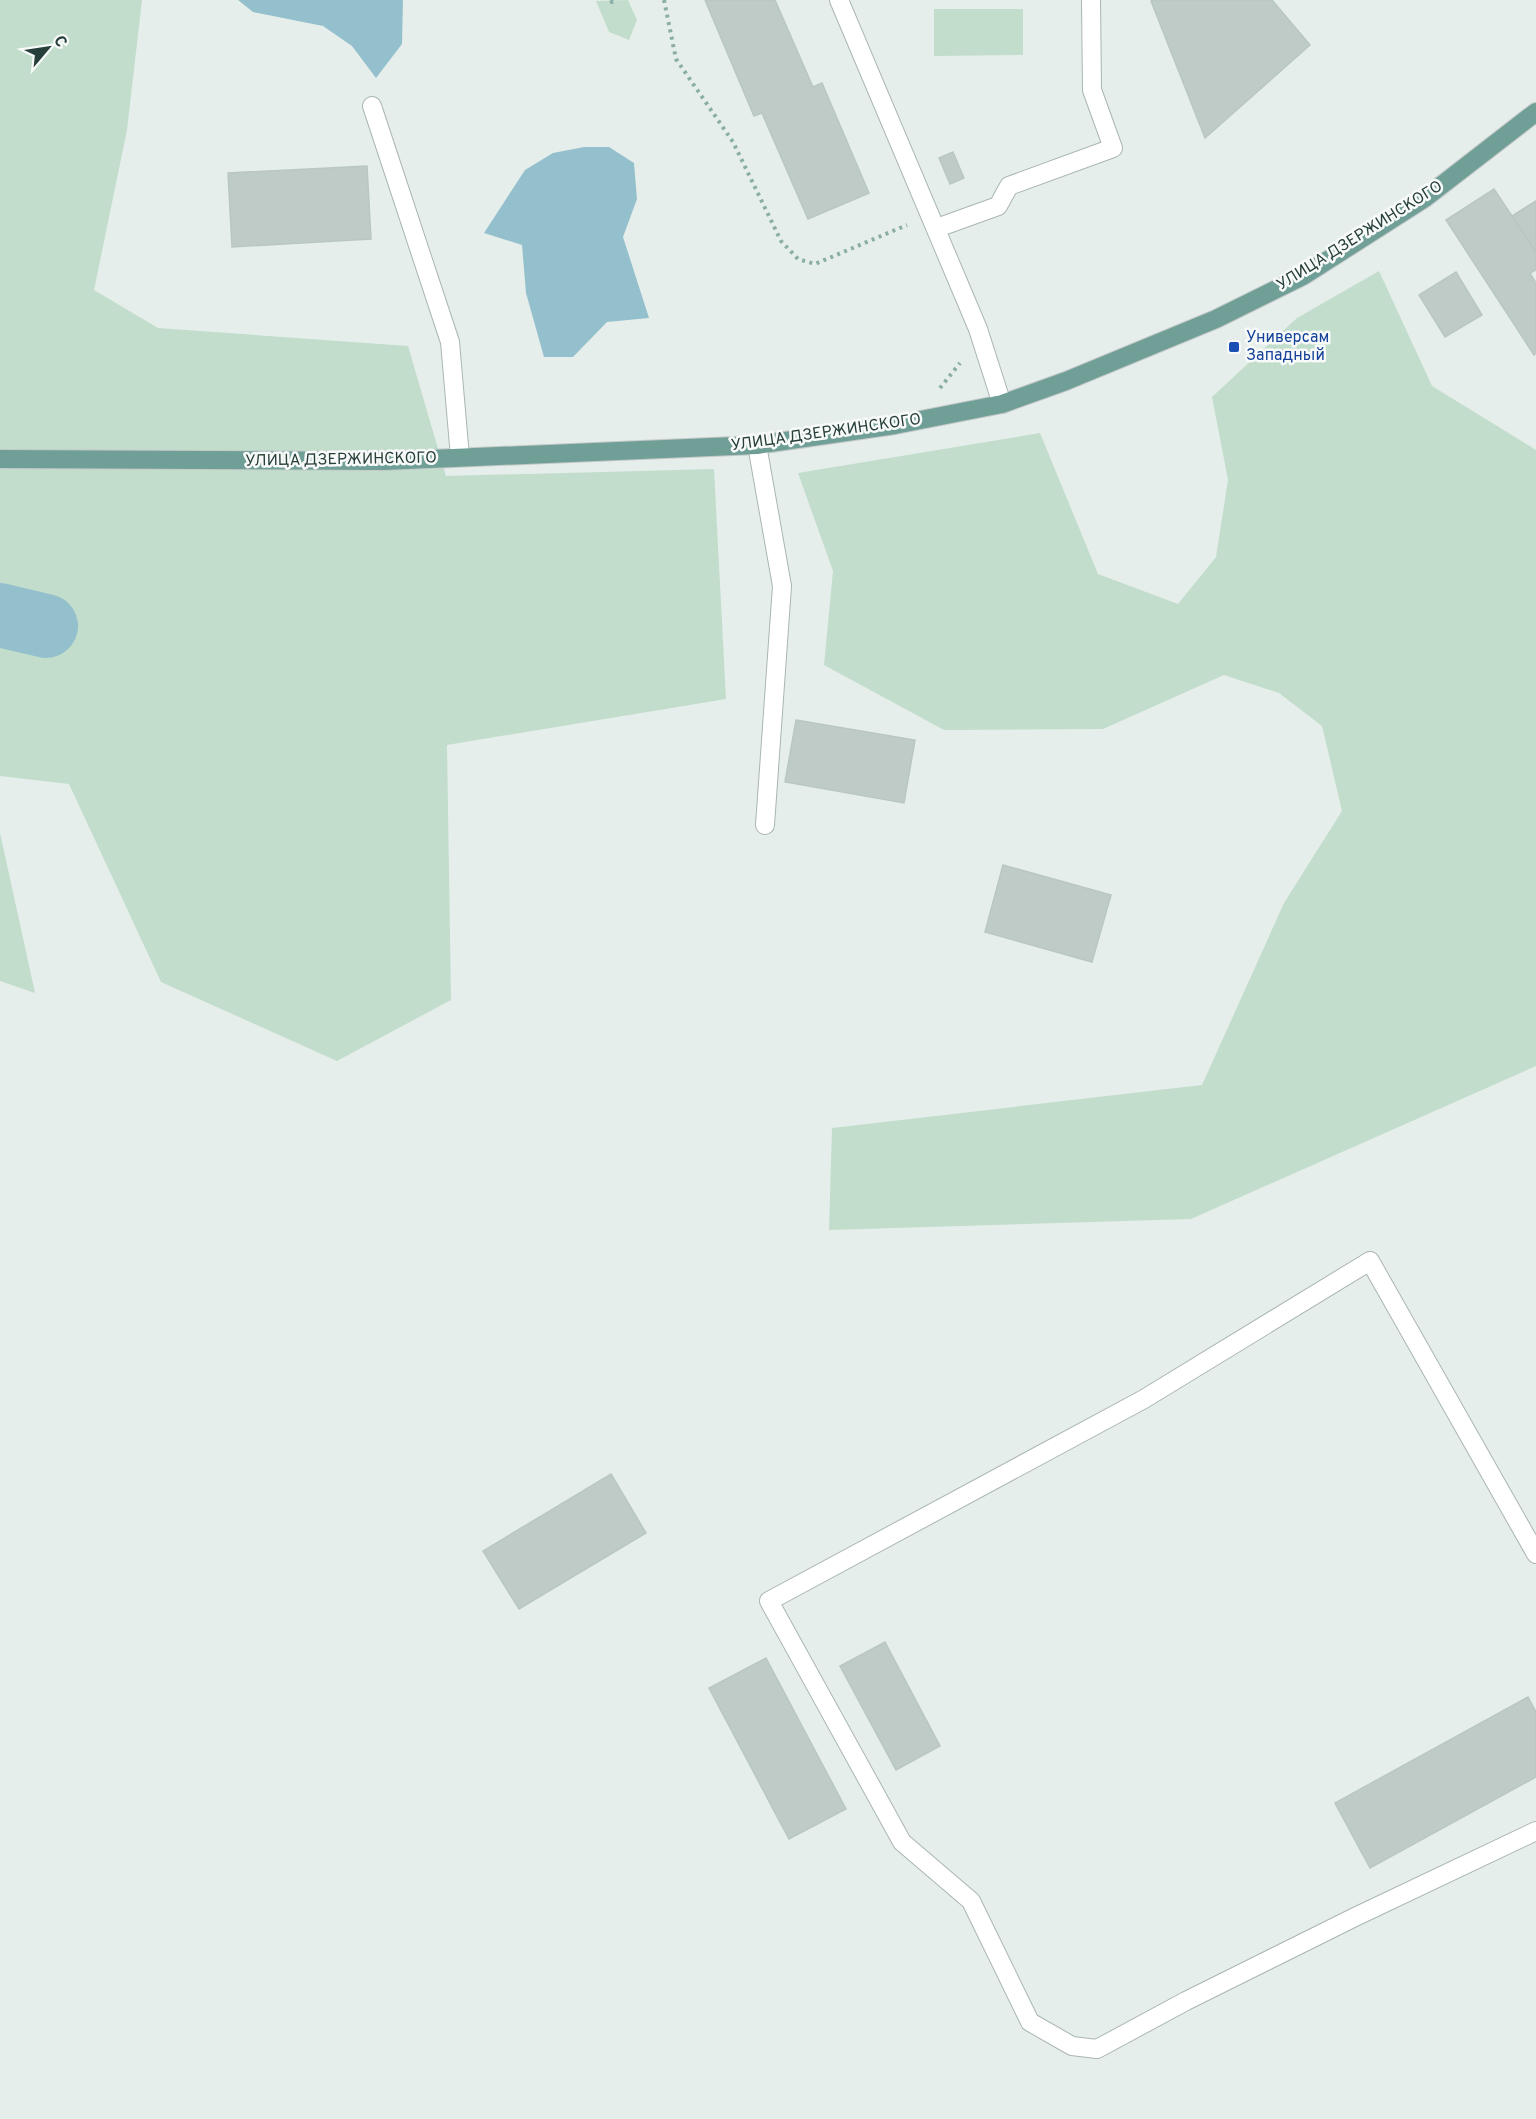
<svg xmlns="http://www.w3.org/2000/svg" width="1536" height="2119" viewBox="0 0 1536 2119" font-family="Overpass,sans-serif">
<style>
.green{fill:#c2ddcb}
.water{fill:#94c0cd}
.lines{fill:none;stroke-linecap:round;stroke-linejoin:round}
.river{stroke:#94c0cd;stroke-width:64}
.building{fill:#bfcbc7;stroke:#b9c7c2;stroke-width:1.5}
.minor-casing{stroke:#a9b6b2;stroke-width:20}
.major-casing{stroke:#c3c9c8;stroke-width:20}
.path{stroke:#8aaea6;stroke-width:4;stroke-dasharray:3 4.5;stroke-linecap:butt}
.minor{stroke:#fff;stroke-width:18}
.major{stroke:#6f9f96;stroke-width:18}
.transit-dot{fill:#1a4fb4;stroke:#f7faf9;stroke-width:2}
.labels{text-anchor:middle;dominant-baseline:central;stroke-width:5;stroke-linejoin:round;paint-order:stroke}
.street-label{font-size:16px;fill:#273f3a;stroke:#f7faf9}
.transit-label{font-size:16px;fill:#164399;stroke:#f7faf9;text-anchor:start}
</style>
<rect width="100%" height="100%" fill="#e6eeeb"/>
<g class="green">
<path d="M0,0H142L127,130L94,290L158,328L408,346L446,476L714,469L726,699L447,745L451,1000L337,1061L161,982L69,784L0,776Z"/>
<path d="M628,0L637,20L629,40L609,32L596,1Z"/>
<path d="M934,9H1023V55L934,56Z"/>
<path d="M1379,271L1432,386L1536,450V1066L1191,1219L829,1230L832,1128L1202,1085L1284,903L1342,811L1322,726L1279,693L1224,675L1103,729L944,730L824,665L833,571L798,473L1040,433L1098,574L1178,604L1216,557L1228,480L1212,397L1297,318Z"/>
<path d="M0,833L35,993L0,981Z"/>
</g>
<g class="water">
<path d="M238,0H403L402,44L376,78L352,46L323,26L253,12Z"/>
<path d="M584,147H609L634,163L637,199L623,237L649,318L607,322L573,357H544L526,293L522,245L484,233L525,170L553,153Z"/>
</g>
<g class="lines">
<path class="river" d="M0,615L46,626"/>
</g>
<g class="building">
<path d="M705,0H775L813,87L822,83L869,193L808,219L762,113L754,116Z"/>
<path d="M1155,0H1272L1310,45L1205,138L1151,1Z"/>
<path d="M953,152L964,178L950,184L939,158Z"/>
<path d="M367,166L371,239L232,247L228,173Z"/>
<path d="M1494,189L1536,252V270L1530,273L1536,283V353L1534,355L1446,220Z"/>
<path d="M1536,201V252L1512,216Z"/>
<path d="M1456,272L1482,315L1445,337L1419,295Z"/>
<path d="M796,720L915,740L904,803L785,782Z"/>
<path d="M1003,865L1111,895L1092,962L985,932Z"/>
<path d="M611,1474L646,1533L519,1609L483,1551Z"/>
<path d="M885,1642L940,1746L896,1770L840,1666Z"/>
<path d="M766,1658L846,1809L789,1839L709,1688Z"/>
<path d="M1528,1697L1536,1712V1777L1370,1868L1335,1803Z"/>
</g>
<g class="lines">
<g class="minor-casing">
<g id="minor">
<path d="M839,0L978,329L1002,404"/>
<path d="M372,106L450,342L460,457"/>
<path d="M937,228L998,206L1009,186L1113,148L1092,90L1091,0"/>
<path d="M757,445L782,586L765,825"/>
<path d="M1536,1554L1370,1261L1144,1399L769,1601L902,1842L971,1901L1030,2022L1072,2046L1097,2049L1186,2001L1355,1917L1536,1831"/>
</g>
</g>
<g class="major-casing">
<path id="major" d="M0,459L384,461L757,445L895,425L1002,404L1066,381L1216,319L1303,276L1425,198L1536,112"/>
</g>
<g class="path">
<path d="M611,0L612,2L615,0"/>
<path d="M664,0L676,59L733,142L781,241L798,259L815,264L907,225"/>
<path d="M940,388L960,363"/>
</g>
<use href="#minor" class="minor"/>
<use href="#major" class="major"/>
</g>
<rect class="transit-dot" x="1228" y="341" width="12" height="12" rx="3"/>
<g class="labels">
<g class="street-label">
<text transform="translate(1360 236) rotate(-32)">УЛИЦА ДЗЕРЖИНСКОГО</text>
<text transform="translate(826 433) rotate(-8)">УЛИЦА ДЗЕРЖИНСКОГО</text>
<text transform="translate(341 460) rotate(-1)">УЛИЦА ДЗЕРЖИНСКОГО</text>
</g>
<g class="transit-label">
<text x="1246" y="338">Универсам<tspan x="1246" dy="18">Западный</tspan></text>
</g>
</g>
<g transform="translate(48 48) rotate(61)" stroke="#f7faf9" stroke-width="4.5" paint-order="stroke">
<path d="M0-4.5L10 22L0 15L-10 22Z" fill="#273f3a"/>
<text y="-9" font-size="16" font-weight="bold" text-anchor="middle" fill="#273f3a">С</text>
</g>
</svg>
